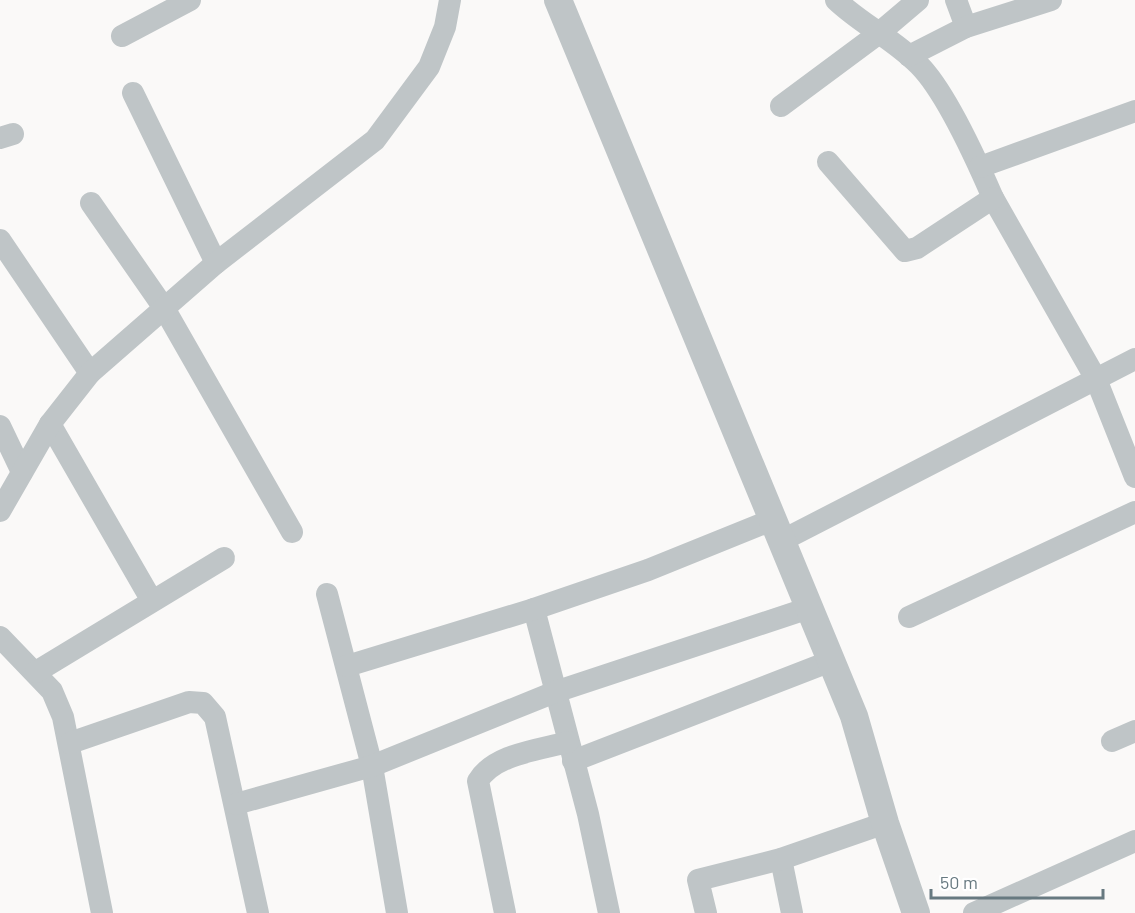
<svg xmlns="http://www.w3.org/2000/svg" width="1135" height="913" viewBox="0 0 1135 913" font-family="Barlow,sans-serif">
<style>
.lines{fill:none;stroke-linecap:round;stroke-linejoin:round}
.minor{stroke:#bfc5c7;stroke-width:22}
.tertiary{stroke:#bfc5c7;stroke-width:28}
</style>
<rect width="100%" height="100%" fill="#faf9f8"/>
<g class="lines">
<g class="minor">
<path d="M836,0C861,24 895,40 919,65C946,92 977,161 993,198L1096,379L1135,477"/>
<path d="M956,0L966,27"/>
<path d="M122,36L190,0"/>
<path d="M909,56L966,27L1051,0"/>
<path d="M133,93L216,263"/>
<path d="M781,106L878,34L918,0"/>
<path d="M0,138L13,134"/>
<path d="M828,162L905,251L917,248L993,198"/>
<path d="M980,167L1135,111"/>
<path d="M91,203L164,308L292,532"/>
<path d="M0,240L90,373"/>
<path d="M50,424L152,601"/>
<path d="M0,426L22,472"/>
<path d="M0,511L50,424L90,373L216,263L375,140L429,67L445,27L450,0"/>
<path d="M781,541L1135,359"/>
<path d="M327,594L372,766L397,913"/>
<path d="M534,609L588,814L609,913"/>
<path d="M909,617L1135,512"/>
<path d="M0,637L52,691L63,717L102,913"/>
<path d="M347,666L534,609L648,570L772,520"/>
<path d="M36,672L224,558"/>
<path d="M1112,741L1135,731"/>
<path d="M70,743L189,702L203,703L215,717L258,913"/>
<path d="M573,761L831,661"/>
<path d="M236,804L372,766L555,692L809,608"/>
<path d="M781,859L792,913"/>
<path d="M505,913L478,781C494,754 539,750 568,742"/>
<path d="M706,913L698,880L781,859L885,823"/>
<path d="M974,913L1135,841"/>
</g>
<path class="tertiary" d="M558,0L854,716L885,823L916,913"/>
</g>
<path d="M931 889v9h172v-9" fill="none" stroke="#677980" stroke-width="3"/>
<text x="940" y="889" font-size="18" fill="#677980" stroke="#ffffff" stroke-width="4.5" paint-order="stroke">50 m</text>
</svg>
